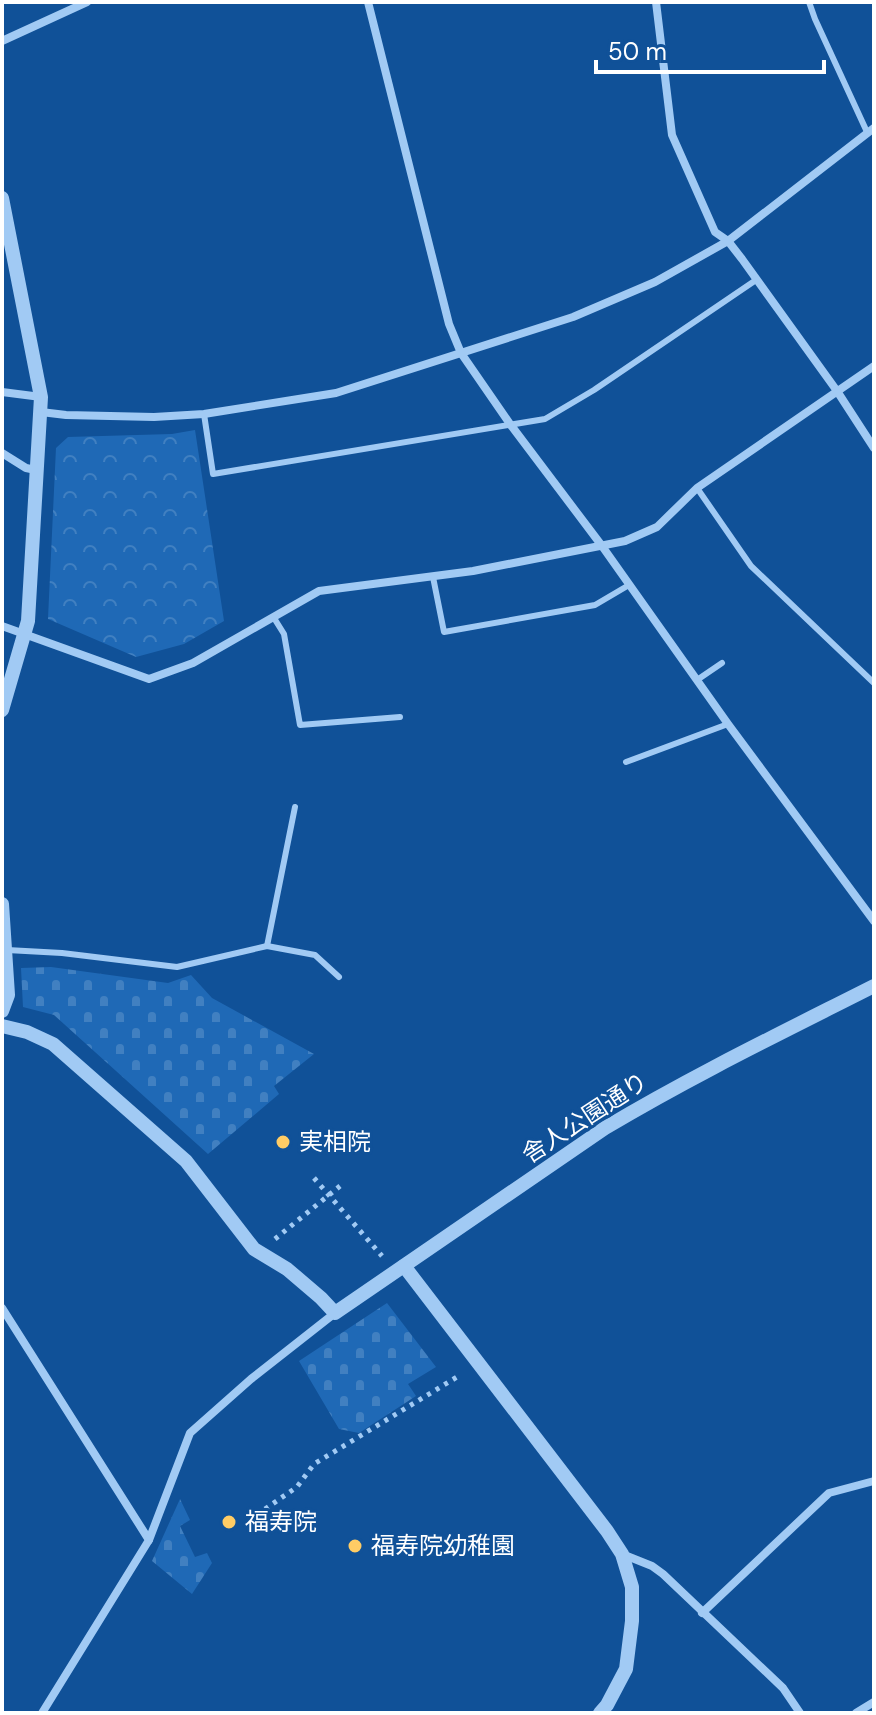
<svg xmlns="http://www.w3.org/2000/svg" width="876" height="1715" font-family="'DM Sans','Noto Sans JP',sans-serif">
<defs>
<pattern id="cemetery-stones" width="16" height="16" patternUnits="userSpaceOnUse" patternTransform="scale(2)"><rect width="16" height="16" fill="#1f69b6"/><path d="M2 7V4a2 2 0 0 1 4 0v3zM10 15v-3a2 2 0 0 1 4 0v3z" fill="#4180c1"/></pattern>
<pattern id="park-crowns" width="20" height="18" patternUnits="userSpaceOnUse" patternTransform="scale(2)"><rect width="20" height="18" fill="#1f69b6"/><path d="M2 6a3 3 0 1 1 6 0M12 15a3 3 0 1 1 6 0" fill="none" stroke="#4180c1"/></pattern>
</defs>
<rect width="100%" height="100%" fill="#105198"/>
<!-- cemetery -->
<g fill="url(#cemetery-stones)">
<polygon points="51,967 168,983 191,975 212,998 314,1054 274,1086 279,1094 208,1154 54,1015 23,1007 21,968"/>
<polygon points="387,1303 436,1367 408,1384 416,1396 359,1433 339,1429 299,1361"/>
<polygon points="180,1499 190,1520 180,1526 195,1557 207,1553 212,1563 192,1594 152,1561"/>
</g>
<!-- park -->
<polygon fill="url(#park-crowns)" points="195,430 224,621 184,644 136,657 48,619 56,448 68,437 172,434"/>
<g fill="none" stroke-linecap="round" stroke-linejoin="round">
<!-- path -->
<g stroke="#a1caf4" stroke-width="5" stroke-dasharray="4 6" stroke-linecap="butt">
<polyline points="314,1178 382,1256"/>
<polyline points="275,1239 340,1186"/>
<polyline points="265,1509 297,1487 314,1464 457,1377"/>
</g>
<!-- service -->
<g stroke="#a1caf4" stroke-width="6">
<polyline points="809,2 815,19 867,132"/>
<polyline points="204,414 213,474 545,419 594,390 756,280"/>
<polyline points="697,488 751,566 874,683"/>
<polyline points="433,577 444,632 595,605 629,585"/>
<polyline points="274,618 284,634 300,725 400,717"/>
<polyline points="697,680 722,663"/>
<polyline points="626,762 728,724"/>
<polyline points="267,946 295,807"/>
<polyline points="7,950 62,953 177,967 267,946 315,955 339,977"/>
</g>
<!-- minor -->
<g stroke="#a1caf4" stroke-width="8">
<polyline points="368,2 449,324 461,353 510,424 602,546 728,724 874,921"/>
<polyline points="656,2 672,135 715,232 728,241 742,259 837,391 874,448"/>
<polyline points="2,41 87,2"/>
<polyline points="2,392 41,397"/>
<polyline points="41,412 66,415 154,417 204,414 336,393 573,317 655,282 728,241 874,128"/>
<polyline points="2,453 26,468 36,470"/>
<polyline points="2,626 149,679 193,663 319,591 473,571 625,541 657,527 697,488 874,366"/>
<polyline points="2,1308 149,1540 42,1713"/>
<polyline points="149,1540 190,1433 251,1379 335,1313"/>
<polyline points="622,1554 652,1566 663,1574 783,1688 800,1713"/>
<polyline points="702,1613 829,1493 874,1481"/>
<polyline points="856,1713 874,1702"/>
</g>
<!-- tertiary -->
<g stroke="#a1caf4" stroke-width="14">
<polyline points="2,198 41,397 28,621 2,710"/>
<polyline points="2,904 8,995 2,1011"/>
<path d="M2,1026L27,1032L53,1044L186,1161L254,1249L287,1269L321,1298L335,1313L605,1128C692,1076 783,1032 874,986"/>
<polyline points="404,1266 607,1531 622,1554 632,1587 632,1621 626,1669 607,1705 600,1713"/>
</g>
</g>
<!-- markers -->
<g fill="#ffcc65" stroke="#105198" stroke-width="3">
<circle cx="283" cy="1142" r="8"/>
<circle cx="229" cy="1522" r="8"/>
<circle cx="355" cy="1546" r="8"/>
</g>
<g text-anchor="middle" stroke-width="6" stroke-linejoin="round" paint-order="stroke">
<!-- street labels -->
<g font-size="24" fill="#fff" stroke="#105198">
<text transform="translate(585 1118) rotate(-33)" y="8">舎人公園通り</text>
</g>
<!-- poi labels -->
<g font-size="24" fill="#fff" stroke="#105198" text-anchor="start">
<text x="299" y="1150">実相院</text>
<text x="245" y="1530">福寿院</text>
<text x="371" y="1554">福寿院幼稚園</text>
</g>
</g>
<!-- border -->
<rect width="876" height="1715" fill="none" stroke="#ffffff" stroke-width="8"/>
<!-- scale -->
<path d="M596 60v12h228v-12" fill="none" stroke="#ffffff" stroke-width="4"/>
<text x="608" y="60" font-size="24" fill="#ffffff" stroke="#105198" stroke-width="6" paint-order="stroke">50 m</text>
</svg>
